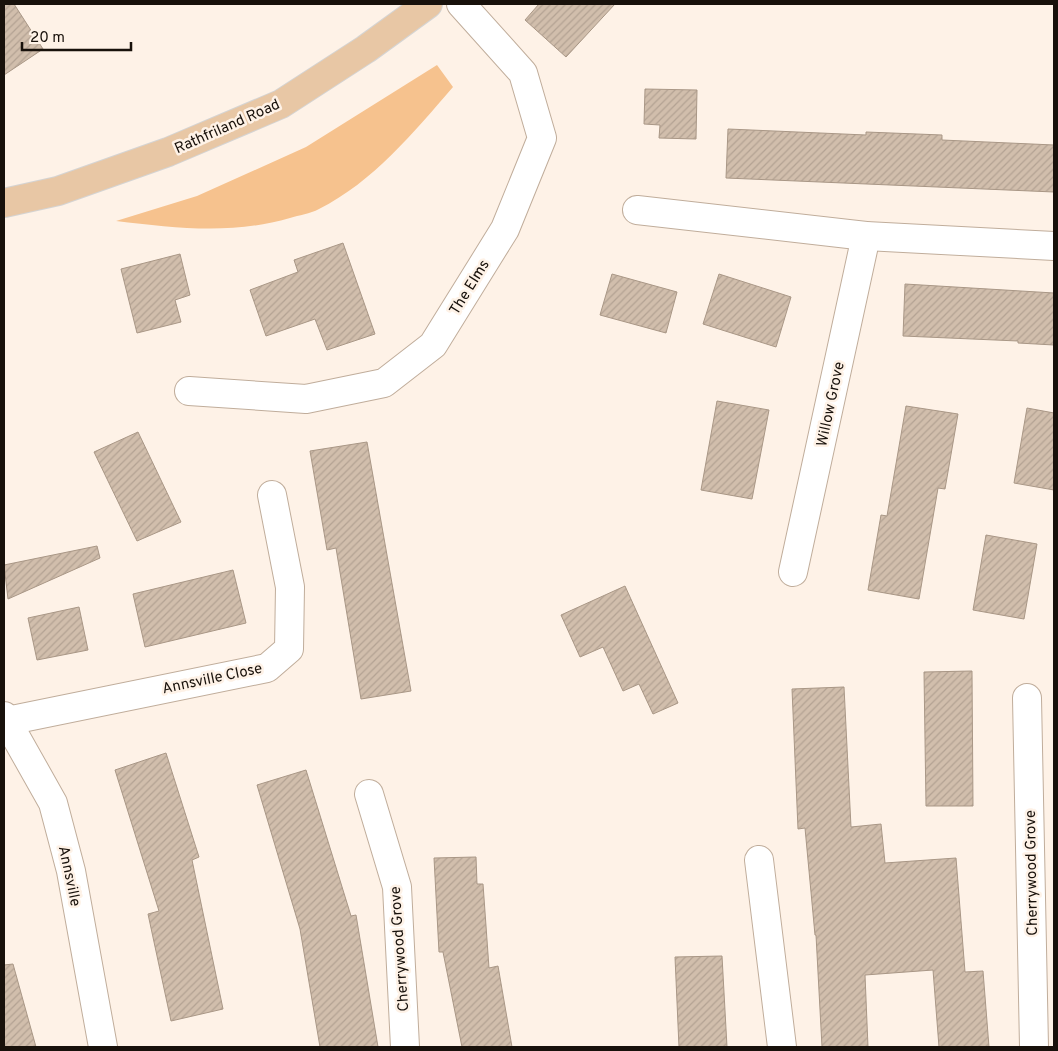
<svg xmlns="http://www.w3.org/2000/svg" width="1058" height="1051" font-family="Overpass,sans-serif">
<defs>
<pattern id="building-hatch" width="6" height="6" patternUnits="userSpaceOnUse" patternTransform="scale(1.25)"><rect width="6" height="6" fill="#d1beac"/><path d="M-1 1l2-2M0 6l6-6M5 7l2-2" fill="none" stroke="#b3a293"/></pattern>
</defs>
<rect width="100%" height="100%" fill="#fef2e7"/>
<!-- grass -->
<path fill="#f6c28e" d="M437,65L453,87C414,132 373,182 319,209C310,214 299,215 290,218C231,235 176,228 116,221L197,196L306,147Z"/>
<!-- building -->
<g fill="url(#building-hatch)" stroke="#a99786">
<polygon points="4,4 14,4 43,49 4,75"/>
<polygon points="539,4 615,4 566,57 525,20"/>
<polygon points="645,89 697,90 696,139 659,138 660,125 644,124"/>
<polygon points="728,129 866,135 866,132 942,135 942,140 1054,145 1054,192 726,178"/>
<polygon points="343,243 375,334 327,350 315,319 266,336 250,290 298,272 294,260"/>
<polygon points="180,254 190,295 175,300 181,322 137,333 121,269"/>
<polygon points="612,274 677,292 666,333 600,315"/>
<polygon points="719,274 791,297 776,347 703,324"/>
<polygon points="905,284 1054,293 1054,345 1018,343 1018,341 903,336"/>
<polygon points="717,401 769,410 752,499 701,490"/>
<polygon points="906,406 958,414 945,489 938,488 919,599 868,590 881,515 887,516"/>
<polygon points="1027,408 1054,413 1054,490 1014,483"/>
<polygon points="138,432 181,522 137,541 94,452"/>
<polygon points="367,442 411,691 361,699 336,548 327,550 310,451"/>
<polygon points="986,535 1037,544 1024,619 973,610"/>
<polygon points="97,546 100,558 8,599 4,565"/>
<polygon points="233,570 246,623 145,647 133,594"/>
<polygon points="625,586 678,703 653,714 639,684 623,691 603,647 580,657 561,615"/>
<polygon points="79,607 88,650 37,660 28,618"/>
<polygon points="972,671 973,806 926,806 924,672"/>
<polygon points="844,687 851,827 881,824 885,863 956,858 965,972 983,971 989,1047 939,1047 933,970 865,975 868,1047 822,1047 816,935 815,935 805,828 798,829 792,689"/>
<polygon points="166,753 199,857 192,860 223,1009 171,1021 148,914 159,911 115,770"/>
<polygon points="306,770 351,916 356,915 378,1047 320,1047 300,929 257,785"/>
<polygon points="476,857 477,884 483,884 489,968 498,966 512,1047 462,1047 443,952 439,952 434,858"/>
<polygon points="722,956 727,1047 679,1047 675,957"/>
<polygon points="13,964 36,1047 4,1047 4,965"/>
</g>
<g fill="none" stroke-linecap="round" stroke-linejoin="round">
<!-- street casing -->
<g stroke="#c0ad9b" stroke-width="30">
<g id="street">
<polyline points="637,210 866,236 1054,246"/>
<polyline points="189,391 306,399 384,383 433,345 505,229 542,138 523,73 461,4"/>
<polyline points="793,572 866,236"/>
<polyline points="1027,698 1034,1047"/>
<polyline points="4,716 53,803 71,871 103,1047"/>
<polyline points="7,721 267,668 289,649 290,587 272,495"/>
<polyline points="369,794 397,887 405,1047"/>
<polyline points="759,860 782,1047"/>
</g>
</g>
<!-- primary casing -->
<g stroke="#d5d4d3" stroke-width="30">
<polyline id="primary" points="4,203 58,191 168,152 281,104 366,49 428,4"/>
</g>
<!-- street -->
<use href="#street" stroke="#fff" stroke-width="28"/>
<!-- primary -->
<use href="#primary" stroke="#e8c7a5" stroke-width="28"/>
</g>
<g text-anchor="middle" stroke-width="5" stroke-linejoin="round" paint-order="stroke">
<!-- street labels -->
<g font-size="15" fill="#18110b" stroke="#fef2e7">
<text transform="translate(227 126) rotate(-24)" y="5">Rathfriland Road</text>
<text transform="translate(469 287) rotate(-58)" y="5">The Elms</text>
<text transform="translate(830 404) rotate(-78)" y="5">Willow Grove</text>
<text transform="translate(212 678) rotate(-12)" y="5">Annsville Close</text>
<text transform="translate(1031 873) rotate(-91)" y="5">Cherrywood Grove</text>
<text transform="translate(70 876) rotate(78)" y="5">Annsville</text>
<text transform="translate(399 949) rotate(-94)" y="5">Cherrywood Grove</text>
</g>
</g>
<!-- border -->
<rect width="1058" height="1051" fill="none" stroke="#18110b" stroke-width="10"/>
<!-- scale -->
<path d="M22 42v8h109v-8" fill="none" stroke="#18110b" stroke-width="2.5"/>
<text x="30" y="42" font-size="15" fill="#18110b" stroke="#fef2e7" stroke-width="4" paint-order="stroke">20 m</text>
</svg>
